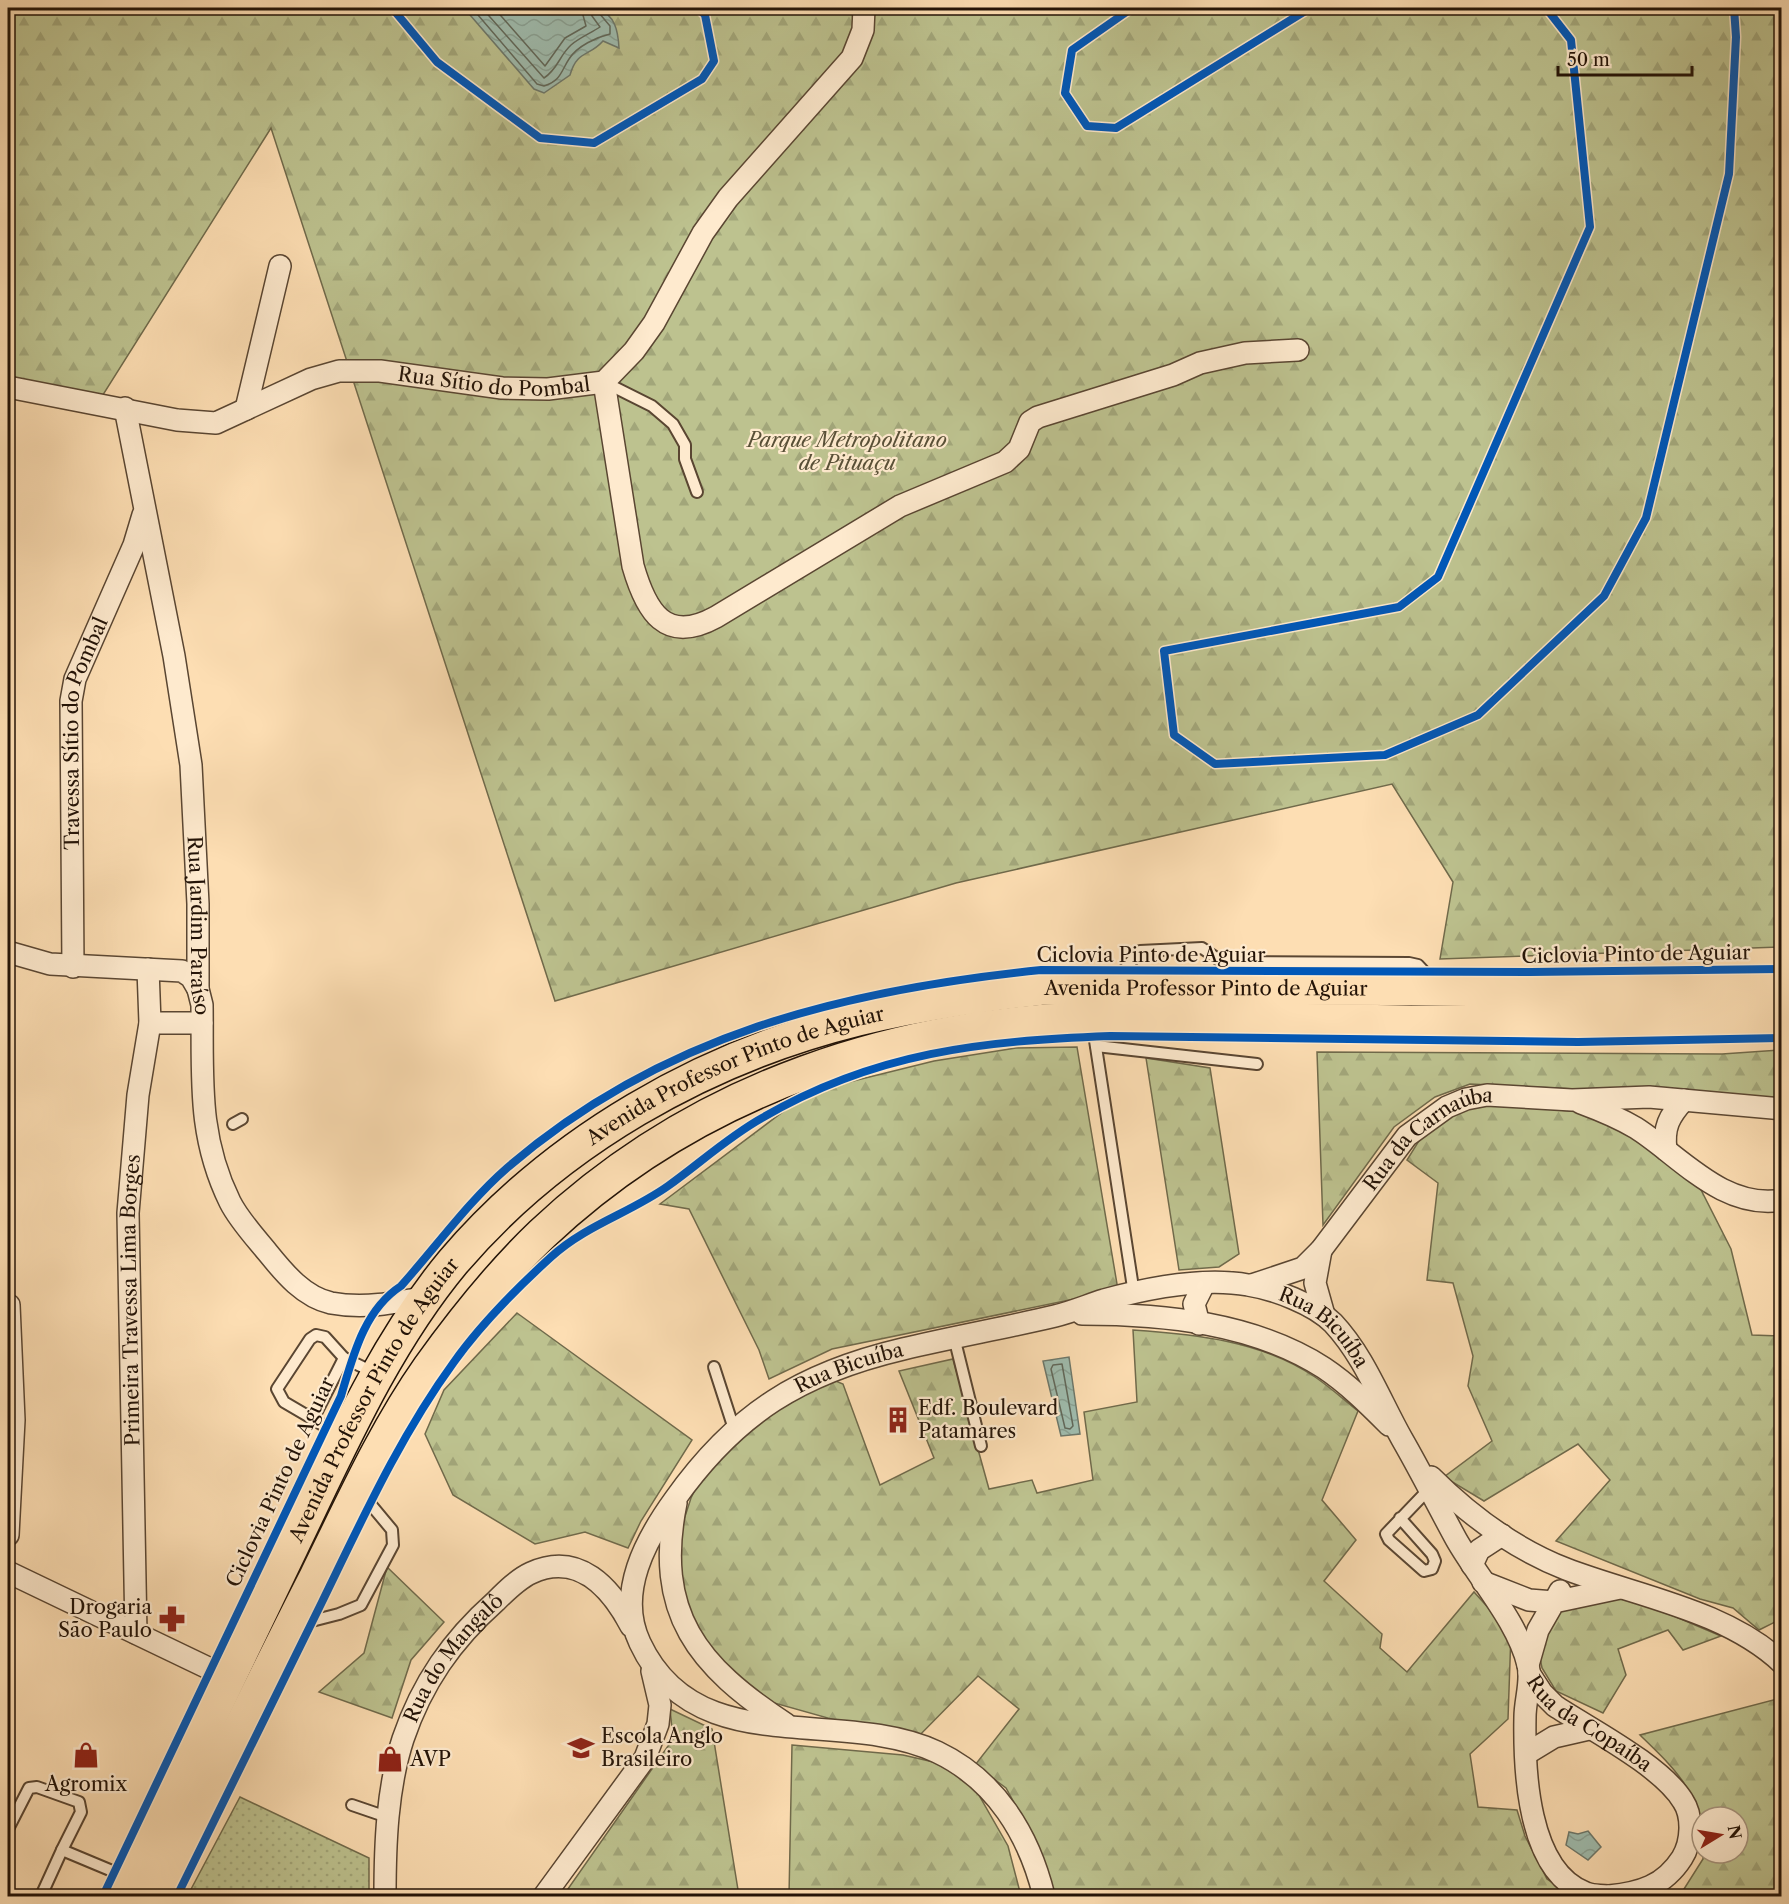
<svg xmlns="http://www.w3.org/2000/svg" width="1789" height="1904" font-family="'Libre Caslon Text',serif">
<defs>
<pattern id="green-dots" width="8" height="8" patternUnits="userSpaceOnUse" patternTransform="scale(1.5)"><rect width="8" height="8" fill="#bdc28f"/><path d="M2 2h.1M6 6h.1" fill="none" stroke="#a2a67a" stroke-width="1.8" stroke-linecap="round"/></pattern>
<pattern id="forest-firs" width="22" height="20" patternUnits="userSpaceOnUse" patternTransform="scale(1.5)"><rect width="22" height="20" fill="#bdc28f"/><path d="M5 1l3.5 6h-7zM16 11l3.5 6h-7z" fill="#a2a67a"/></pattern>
<pattern id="water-waves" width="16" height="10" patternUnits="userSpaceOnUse" patternTransform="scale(1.5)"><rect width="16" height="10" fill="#9fbcae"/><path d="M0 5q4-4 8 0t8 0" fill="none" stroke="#89a194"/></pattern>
</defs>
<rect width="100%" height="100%" fill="#fddeb3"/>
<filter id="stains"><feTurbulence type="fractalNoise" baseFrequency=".00333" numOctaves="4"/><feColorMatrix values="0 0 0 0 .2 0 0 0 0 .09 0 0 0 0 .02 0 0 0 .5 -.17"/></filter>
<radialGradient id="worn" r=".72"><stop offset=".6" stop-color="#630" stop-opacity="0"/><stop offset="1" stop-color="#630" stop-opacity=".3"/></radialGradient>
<!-- green -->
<polygon fill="url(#green-dots)" stroke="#706a4b" stroke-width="1.5" points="240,1797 369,1858 369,1896 198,1896 189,1893"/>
<!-- forest -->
<g fill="url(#forest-firs)" stroke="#706a4b" stroke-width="1.5">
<polygon points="8,8 1781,8 1781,947 1440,959 1453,882 1392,784 956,883 555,1001 271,128 101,398 8,383"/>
<polygon points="1077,1047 1118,1290 832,1349 769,1379 759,1350 689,1209 660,1204 792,1105 837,1085 934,1061 1016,1048"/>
<polygon points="1781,1050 1781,1099 1470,1084 1435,1097 1394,1127 1323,1225 1317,1052 1722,1054"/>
<polygon points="1146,1058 1210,1068 1239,1254 1219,1267 1179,1270"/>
<polygon points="1474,1101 1635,1118 1698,1184 1731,1249 1752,1335 1781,1336 1781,1619 1759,1630 1733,1608 1700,1599 1556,1541 1610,1480 1578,1444 1484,1501 1444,1477 1492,1441 1468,1386 1473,1356 1453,1283 1427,1280 1438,1183 1407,1160 1425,1131"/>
<polygon points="517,1313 692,1440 641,1521 628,1548 585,1532 535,1544 453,1495 425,1434 444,1390"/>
<path d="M1133,1330C1195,1334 1262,1341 1315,1377C1330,1387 1344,1400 1358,1411L1322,1500L1356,1540L1324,1581L1382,1634L1380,1648L1407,1672L1474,1592L1511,1633L1508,1719L1470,1754L1478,1807L1517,1810L1525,1836L1547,1879L1572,1896H1048L1029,1830L1006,1788L975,1765L1019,1709L978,1676L913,1742L757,1698L718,1666L677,1586L678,1538L691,1498L723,1432L819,1374L843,1384L880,1485L934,1458L899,1371L953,1359L989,1489L1032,1480L1037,1493L1093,1480L1084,1412L1137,1402Z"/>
<polygon points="387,1567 444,1622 411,1660 392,1718 319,1692 364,1653"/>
<polygon points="1615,1591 1721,1636 1683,1650 1668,1630 1618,1649 1626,1675 1603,1713 1556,1691 1542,1668 1538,1648 1550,1619 1575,1599"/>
<path d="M1781,1698V1896H1689L1684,1889L1703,1859V1853H1738V1817H1702V1839C1700,1791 1672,1766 1640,1735Z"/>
<polygon points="670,1709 712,1729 739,1896 563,1896 673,1739"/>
<polygon points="792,1745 903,1755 964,1769 1008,1846 1021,1896 789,1896"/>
</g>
<!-- water -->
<g fill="url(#water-waves)" stroke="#6d786b" stroke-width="1.5">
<path d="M464,8H598C615,16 618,30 619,48L603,41C589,57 577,50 570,75L544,93L534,89Z"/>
<polygon points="1069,1357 1080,1434 1061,1436 1043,1361"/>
<polygon points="1588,1831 1601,1847 1588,1860 1566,1845 1569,1832 1578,1834"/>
</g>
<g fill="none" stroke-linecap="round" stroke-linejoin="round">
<!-- shore -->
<g stroke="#61685a" stroke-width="1.5">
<path d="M472,8L537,84L544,86C561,81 561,71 569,59C577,46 597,37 610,34V26L599,13L598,8"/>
<path d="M482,8L544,78C558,69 559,56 571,45C579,38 591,33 600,27L592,16L590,8"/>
<polyline points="494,8 545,66 565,38 586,26 581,8"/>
<polygon points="1062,1364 1073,1426 1070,1429 1065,1428 1051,1369 1053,1365"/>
</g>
<!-- lane casing -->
<g stroke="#5a4632" stroke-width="14">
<g id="lane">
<polyline points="604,382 652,406 673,424 685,445 685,459 697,492"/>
<polyline points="1115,981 1140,951 1202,948 1222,962 1409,963 1418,965 1433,981"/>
<polyline points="1092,1021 1134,1294"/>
<polyline points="1096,1046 1257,1064"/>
<polyline points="233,1124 242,1119"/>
<polyline points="954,1337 981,1446"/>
<polyline points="714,1367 734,1429"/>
<polyline points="313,1419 284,1402 277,1389 310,1339 316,1335 325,1337 344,1358"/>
<polyline points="342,1437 313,1419 344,1358 375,1373"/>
<polyline points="1400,1518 1432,1554 1435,1561 1432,1569 1424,1571 1389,1540 1386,1534 1430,1488"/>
<polyline points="300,1624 339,1614 361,1605 393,1545 392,1530 362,1494"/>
<polyline points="352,1805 390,1818"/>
<polyline points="8,1829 29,1788 37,1787 79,1802 81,1812 62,1850 129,1878"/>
<polyline points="41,1896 62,1850"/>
</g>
</g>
<!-- street casing -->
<g stroke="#5a4632" stroke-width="24">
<g id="street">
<path d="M604,382L633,566C646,611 665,645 716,617L900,506L1005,462L1019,449L1030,422L1038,417L1173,375L1200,363L1245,353L1298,350"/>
<path id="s1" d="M8,387L177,420L216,423L311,379L339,371H380L502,388L548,389L604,382L634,351L654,323L703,233L728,198L852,58L863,30L864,8"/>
<path id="s2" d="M125,408L174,656L191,765L198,904V989L202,1005C203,1077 197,1135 230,1202C239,1220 255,1237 268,1253C285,1274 304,1297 331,1303C363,1309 395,1303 426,1297"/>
<polyline points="246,409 280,266"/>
<polyline points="8,952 50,964 182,971 191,977 198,989"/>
<path id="s3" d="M73,967L71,701L75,679L134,545L143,515"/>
<polyline points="150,1023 202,1023"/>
<path d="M1581,1103C1600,1110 1619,1118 1636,1128C1680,1156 1723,1210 1782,1200"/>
<path d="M1666,1150C1663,1128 1669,1116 1684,1100"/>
<polyline points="1321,1250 1315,1283 1324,1315"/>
<path id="s4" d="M1252,1285L1303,1268L1321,1250L1407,1136L1447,1107L1466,1099L1487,1095L1572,1100L1649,1097L1782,1109"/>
<path d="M1082,1314C1164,1314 1254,1323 1324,1368C1348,1384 1369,1405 1389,1425"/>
<polyline points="1199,1324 1194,1304 1204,1284"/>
<path d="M1431,1477C1469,1515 1515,1549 1566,1569C1636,1596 1726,1610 1782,1663"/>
<path d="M676,1503C654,1613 697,1666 786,1724"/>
<polyline points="8,1535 14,1420 9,1305"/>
<polyline points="1472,1565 1479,1550 1502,1535"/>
<polyline points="8,1572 229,1678"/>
<polyline points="1483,1582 1529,1600 1554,1602 1560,1591"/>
<path id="s5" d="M136,1633L128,1213L138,1095L150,1023L148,969"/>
<polyline points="1528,1665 1538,1630 1554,1602 1620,1588"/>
<path id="s6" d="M1529,1673L1542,1693L1555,1706C1590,1729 1662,1766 1683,1801C1693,1816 1692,1842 1682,1858C1664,1886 1640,1893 1609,1896"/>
<polyline points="1526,1754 1554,1737 1589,1729"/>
<path id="s7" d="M385,1896C385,1845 387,1788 403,1739C422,1683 452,1640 496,1601C506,1591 518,1579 531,1573C579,1551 611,1588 631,1626"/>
<polyline points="544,1896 645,1758 658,1724 660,1705 652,1671"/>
<path id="s8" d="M1044,1896C1029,1835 996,1780 937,1752C839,1706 696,1763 640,1643C616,1593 646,1539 675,1499C736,1413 801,1373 903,1349C953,1337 1004,1328 1055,1316C1072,1312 1088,1305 1104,1300C1148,1288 1203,1277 1248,1285C1274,1289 1314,1304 1333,1323C1364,1356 1380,1400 1402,1439C1421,1472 1438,1506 1456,1539C1478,1578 1518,1622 1528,1665C1532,1681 1525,1700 1525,1717C1524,1769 1527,1871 1586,1893C1593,1896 1600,1895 1607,1896"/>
</g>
</g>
<!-- primary casing -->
<g stroke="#231307" stroke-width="36">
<g id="primary">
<path id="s9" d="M124,1896C180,1780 236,1663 292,1546C339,1449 384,1345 453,1262C556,1141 704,1057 858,1019C919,1004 981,995 1043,988L1782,989"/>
<path d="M157,1896C210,1790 262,1683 316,1577C351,1506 384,1432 429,1368C462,1322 500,1274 542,1234C698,1087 899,1022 1110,1018L1411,1022L1782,1019"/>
</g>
</g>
<!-- lane -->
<use href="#lane" stroke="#feeace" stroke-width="10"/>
<!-- street -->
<use href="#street" stroke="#feeace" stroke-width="21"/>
<!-- primary -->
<use href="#primary" stroke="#fddeb3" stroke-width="33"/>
<!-- cycleway casing -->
<g stroke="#feeace" stroke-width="11">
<g id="cycleway">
<polyline points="392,8 437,62 540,138 594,143 702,79 714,61 705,15 698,8"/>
<polyline points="1132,8 1072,50 1065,93 1087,126 1116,128 1310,8"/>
<polyline points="1546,8 1571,40 1590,227 1438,577 1399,607 1164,651 1174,735 1215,764 1385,755 1478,715 1604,596 1646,518 1729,174 1736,37 1734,8"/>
<path d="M103,1896L341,1396C353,1356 364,1310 401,1286C436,1247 468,1202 507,1168C661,1035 843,990 1041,970L1530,972L1782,969"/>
<path d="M177,1896C226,1798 273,1700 322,1602C362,1520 400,1436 454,1362C481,1324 516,1289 551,1257C586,1225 630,1213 668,1186C699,1164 728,1137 762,1118C875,1052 982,1041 1110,1036L1578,1042L1782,1038"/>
</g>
</g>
<!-- cycleway -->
<use href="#cycleway" stroke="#0057b8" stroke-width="8"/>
</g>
<!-- icons -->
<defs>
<g id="building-bare" transform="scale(2.07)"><path d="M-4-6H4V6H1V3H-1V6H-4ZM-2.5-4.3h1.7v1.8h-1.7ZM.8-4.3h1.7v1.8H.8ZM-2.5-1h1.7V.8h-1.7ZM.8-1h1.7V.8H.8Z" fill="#8f2418" stroke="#feeace" stroke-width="2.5" paint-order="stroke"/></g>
<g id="pharmacy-bare" transform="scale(2.07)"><path d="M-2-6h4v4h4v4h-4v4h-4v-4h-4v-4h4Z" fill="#8f2418" stroke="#feeace" stroke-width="2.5" paint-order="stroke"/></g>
<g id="school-bare" transform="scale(2.07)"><path d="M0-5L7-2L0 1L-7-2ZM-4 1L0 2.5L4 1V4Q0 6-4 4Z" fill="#8f2418" stroke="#feeace" stroke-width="2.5" paint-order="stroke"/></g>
<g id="shop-bare" transform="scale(2.07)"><path d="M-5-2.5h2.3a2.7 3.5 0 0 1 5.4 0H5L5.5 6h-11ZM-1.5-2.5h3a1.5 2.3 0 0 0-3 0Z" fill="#8f2418" stroke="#feeace" stroke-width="2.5" paint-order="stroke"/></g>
</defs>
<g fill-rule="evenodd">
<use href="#building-bare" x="898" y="1420"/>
<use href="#pharmacy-bare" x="172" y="1619"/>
<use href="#school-bare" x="581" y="1748"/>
<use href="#shop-bare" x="86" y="1755"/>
<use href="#shop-bare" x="390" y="1759"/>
</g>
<g text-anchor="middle" stroke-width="4.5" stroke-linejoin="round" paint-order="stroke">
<!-- street labels -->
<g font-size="20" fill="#231307" stroke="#feeace">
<text dy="7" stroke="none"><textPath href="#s1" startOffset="501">Rua Sítio do Pombal</textPath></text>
<text dy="7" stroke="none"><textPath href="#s3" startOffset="236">Travessa Sítio do Pombal</textPath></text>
<text dy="7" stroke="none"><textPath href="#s2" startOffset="524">Rua Jardim Paraíso</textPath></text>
<text transform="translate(1636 954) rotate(-1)" y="7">Ciclovia Pinto de Aguiar</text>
<text x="1151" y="962">Ciclovia Pinto de Aguiar</text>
<text dy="7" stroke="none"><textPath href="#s9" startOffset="1546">Avenida Professor Pinto de Aguiar</textPath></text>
<text dy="7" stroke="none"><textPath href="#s9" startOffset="1060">Avenida Professor Pinto de Aguiar</textPath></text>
<text dy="7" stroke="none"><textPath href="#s4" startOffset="238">Rua da Carnaúba</textPath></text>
<text dy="7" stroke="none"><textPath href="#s5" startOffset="333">Primeira Travessa Lima Borges</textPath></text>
<text dy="7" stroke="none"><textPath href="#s8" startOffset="1396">Rua Bicuíba</textPath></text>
<text dy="7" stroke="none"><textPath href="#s8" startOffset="896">Rua Bicuíba</textPath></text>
<text dy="7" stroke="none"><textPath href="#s9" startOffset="556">Avenida Professor Pinto de Aguiar</textPath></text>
<text transform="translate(280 1482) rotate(-65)" y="7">Ciclovia Pinto de Aguiar</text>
<text dy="7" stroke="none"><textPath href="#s7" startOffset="255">Rua do Mangalô</textPath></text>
<text dy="7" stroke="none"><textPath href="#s6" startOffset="80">Rua da Copaíba</textPath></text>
</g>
<!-- park labels -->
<g font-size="20" font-style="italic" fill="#595037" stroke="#feeace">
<text x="847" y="447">Parque Metropolitano<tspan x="847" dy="23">de Pituaçu</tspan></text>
</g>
<!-- poi labels -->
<g font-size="20" fill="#231307" stroke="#feeace" text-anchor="start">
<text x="918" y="1415">Edf. Boulevard<tspan x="918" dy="23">Patamares</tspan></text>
<text x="152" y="1614" text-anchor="end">Drogaria<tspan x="152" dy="23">São Paulo</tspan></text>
<text x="601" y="1743">Escola Anglo<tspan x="601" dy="23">Brasileiro</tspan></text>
<text x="410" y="1766">AVP</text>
<text x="86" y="1791" text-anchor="middle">Agromix</text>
</g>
</g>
<!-- margin -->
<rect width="1789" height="1904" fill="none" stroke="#fddeb3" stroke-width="30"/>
<rect x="9" y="9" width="1771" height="1886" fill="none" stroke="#231307" stroke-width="3"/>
<rect x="15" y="15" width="1759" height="1874" fill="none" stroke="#231307" stroke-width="1.5"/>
<!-- north arrow -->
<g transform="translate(1720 1835) rotate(79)"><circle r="28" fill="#feeace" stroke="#a6947e" stroke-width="1.5"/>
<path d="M0-4.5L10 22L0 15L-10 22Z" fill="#8f2418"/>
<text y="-9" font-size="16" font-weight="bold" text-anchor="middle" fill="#231307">N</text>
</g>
<!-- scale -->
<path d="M1558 66v9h134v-9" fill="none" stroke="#231307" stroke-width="3"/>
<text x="1567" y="66" font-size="18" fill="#231307" stroke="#feeace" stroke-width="4.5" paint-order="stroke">50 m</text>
<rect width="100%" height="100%" filter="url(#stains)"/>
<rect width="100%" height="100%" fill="url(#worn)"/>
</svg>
